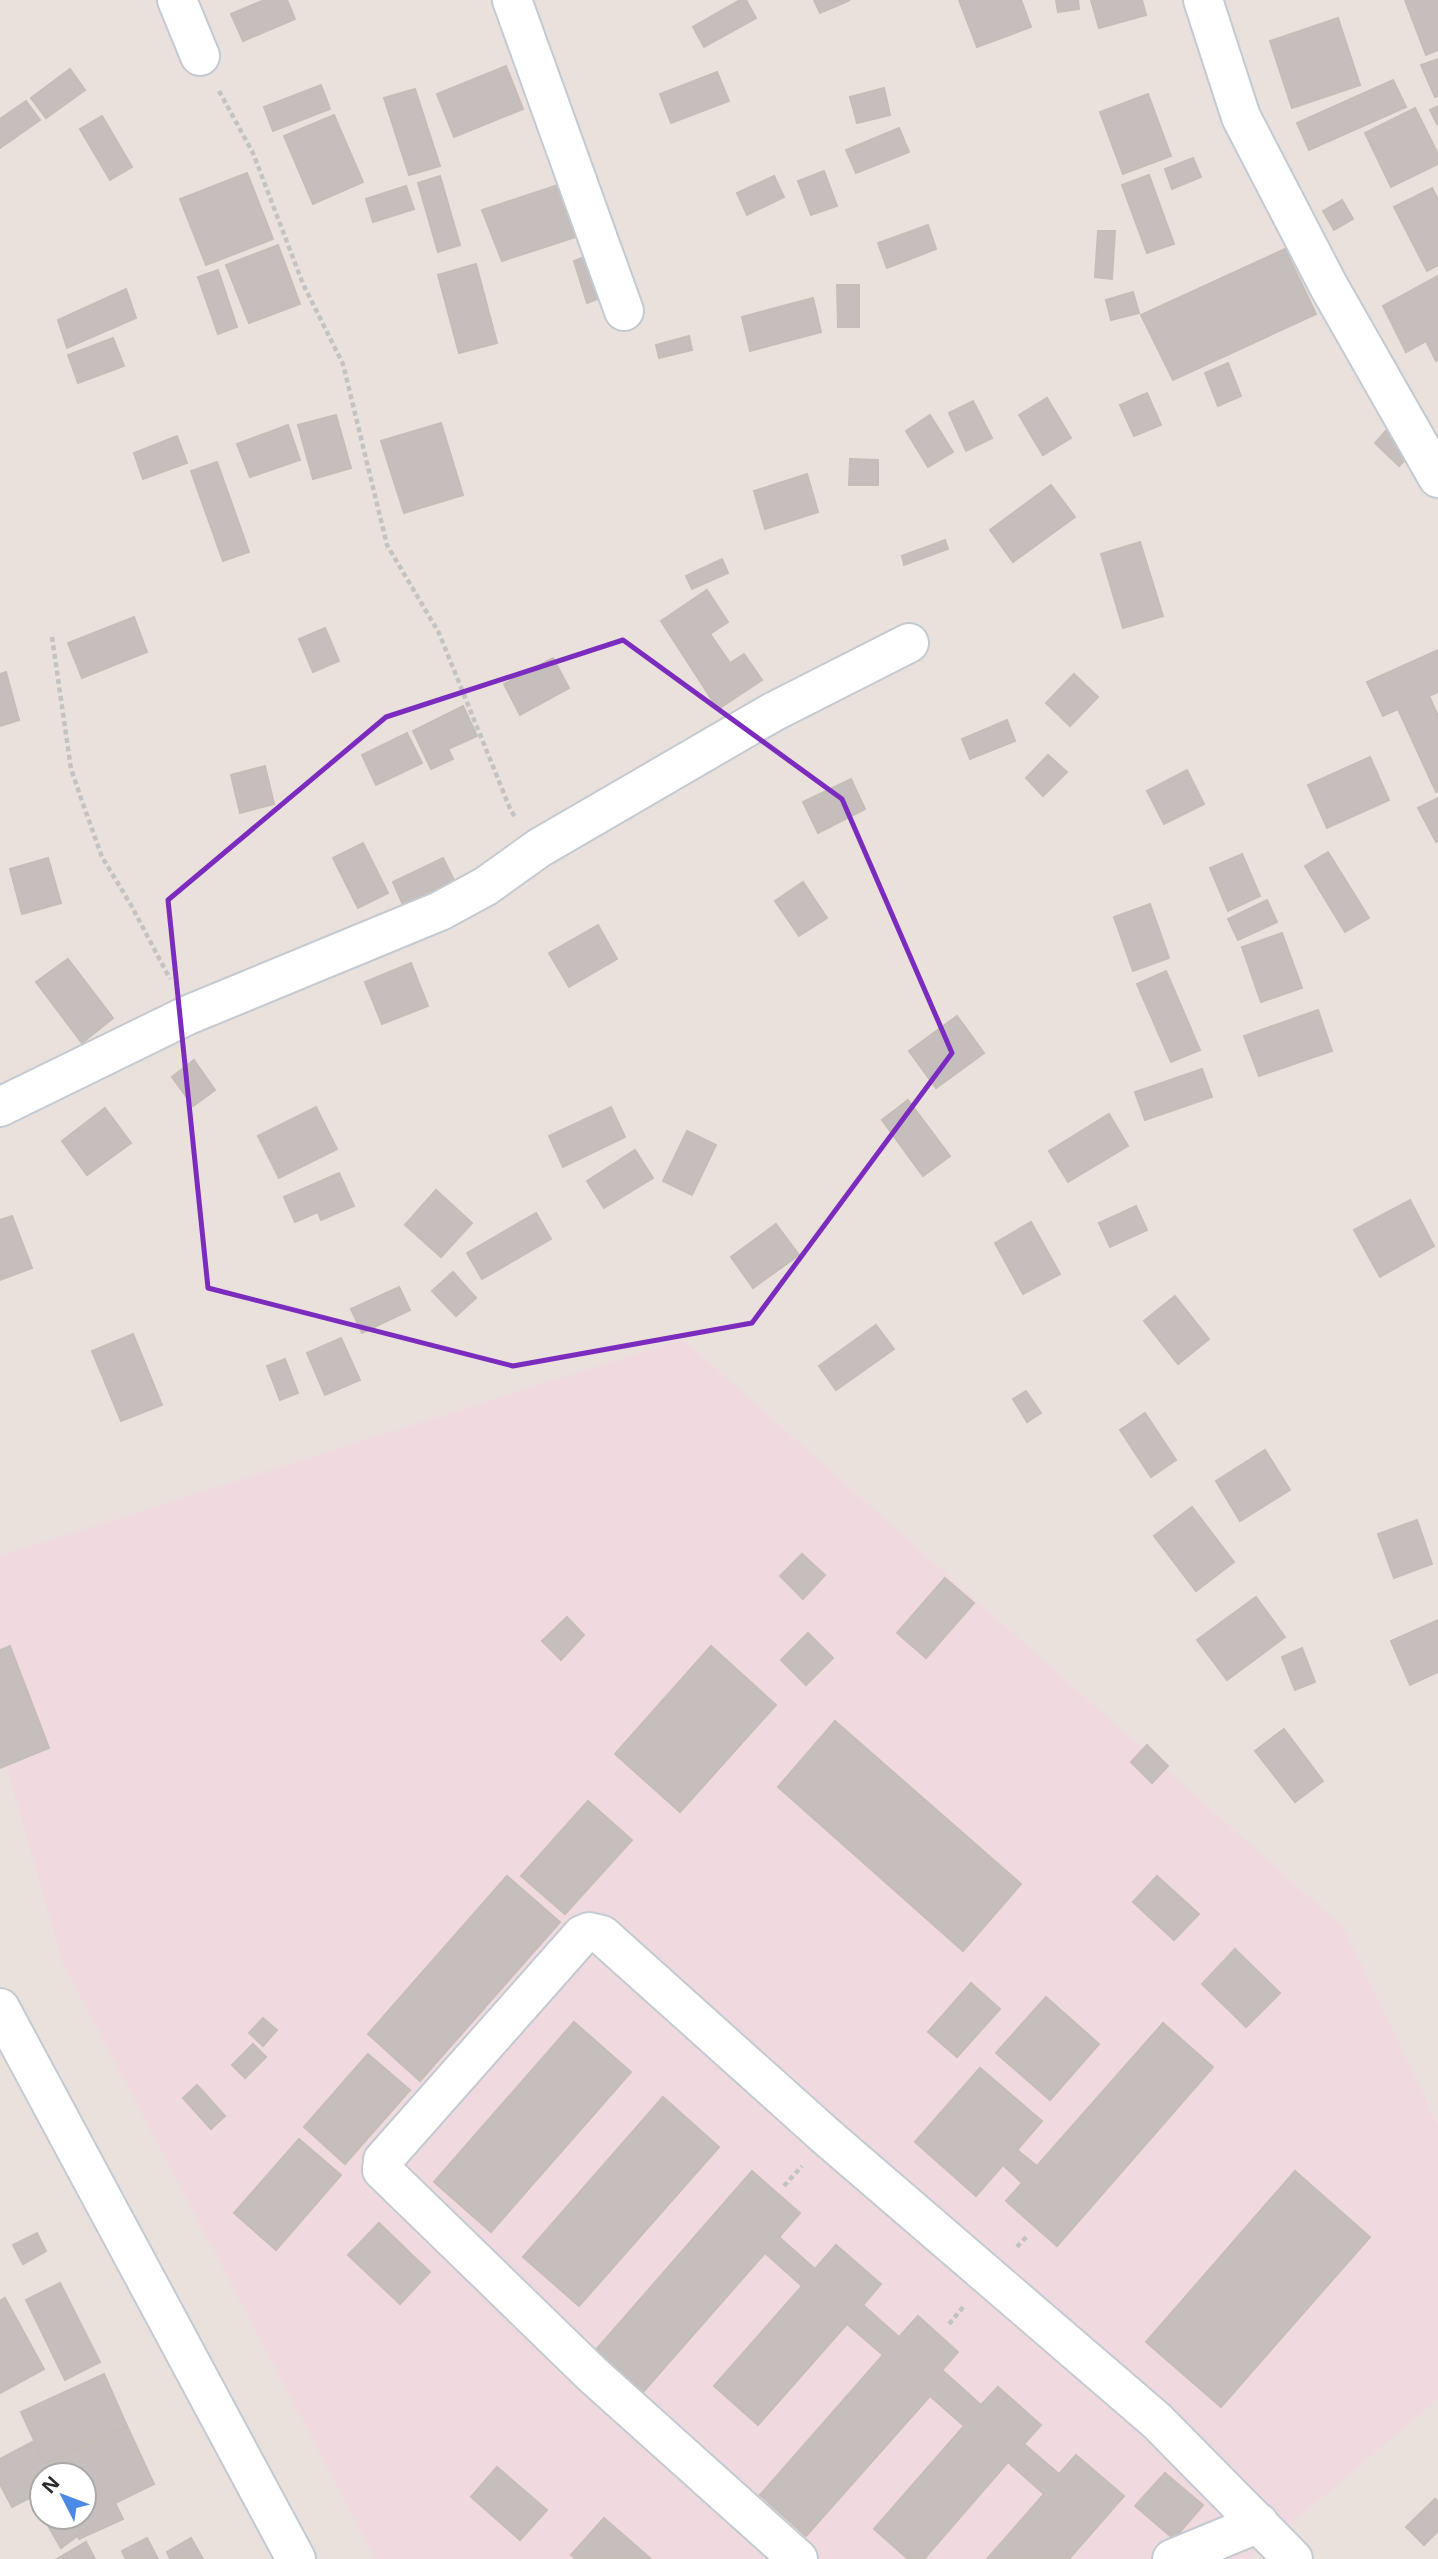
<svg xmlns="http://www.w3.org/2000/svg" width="1438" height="2559" font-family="'Noto Sans',sans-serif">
<rect width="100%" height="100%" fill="#eae1dc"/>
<!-- medical -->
<polygon fill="#f0dae0" points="683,1339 1344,1928 1438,2125 1438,2399 1250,2559 375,2559 62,1962 0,1745 0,1556"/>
<!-- building -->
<g fill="#c5bebc" stroke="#c5bdb6" stroke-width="2">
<polygon points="264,0 287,0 295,19 243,41 231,14"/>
<polygon points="740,0 746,0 756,18 704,47 693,27"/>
<polygon points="814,0 850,0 820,13"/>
<polygon points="959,0 1021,0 1031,27 977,47"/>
<polygon points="1056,0 1078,0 1079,9 1058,12"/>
<polygon points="1091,0 1142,0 1146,15 1099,28"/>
<polygon points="1405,0 1438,0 1438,50 1426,55"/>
<polygon points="1338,18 1360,85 1292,108 1270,41"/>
<polygon points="1438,59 1438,96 1435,97 1421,65"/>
<polygon points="506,66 523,109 454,137 437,94"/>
<polygon points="70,69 85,90 46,118 31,98"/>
<polygon points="717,72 729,101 671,123 660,94"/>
<polygon points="1393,80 1406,107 1309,150 1297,123"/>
<polygon points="321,85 330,109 273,131 264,107"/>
<polygon points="884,88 890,115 857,123 850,97"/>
<polygon points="415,89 440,166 409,175 384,98"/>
<polygon points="1148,94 1171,156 1123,174 1100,112"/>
<polygon points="26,101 40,120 0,148 0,119"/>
<polygon points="1438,106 1438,123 1437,124 1430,110"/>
<polygon points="1415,108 1438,154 1438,164 1391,187 1365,133"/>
<polygon points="334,115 363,182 313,204 284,136"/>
<polygon points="102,116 132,167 110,180 80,129"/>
<polygon points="899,128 909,152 856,173 846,150"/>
<polygon points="1193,158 1201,177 1172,189 1165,169"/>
<polygon points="824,171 837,206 811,215 798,181"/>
<polygon points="247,173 273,239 206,265 180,199"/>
<polygon points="1149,175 1174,244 1147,253 1122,185"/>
<polygon points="440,176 460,245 438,252 418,183"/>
<polygon points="774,176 784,197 747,215 737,193"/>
<polygon points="558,185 579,236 502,261 482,210"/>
<polygon points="406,186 414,209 373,222 366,199"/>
<polygon points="1432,188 1438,199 1438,265 1427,271 1394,207"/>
<polygon points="1342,200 1353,219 1334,230 1323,211"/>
<polygon points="928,225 936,249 887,268 878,243"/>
<polygon points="1098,231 1115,231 1112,279 1095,277"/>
<polygon points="278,245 300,304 249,323 226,265"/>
<polygon points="1285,249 1316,314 1173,380 1141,315"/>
<polygon points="592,254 606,296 587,303 574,261"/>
<polygon points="476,264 497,343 459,353 438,275"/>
<polygon points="218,270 237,327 218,334 198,277"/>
<polygon points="1438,276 1438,360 1436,361 1426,341 1406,352 1383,306"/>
<polygon points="837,285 859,285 859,327 838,327"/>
<polygon points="126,289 136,318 67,348 58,320"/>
<polygon points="1133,292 1139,313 1111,320 1106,300"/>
<polygon points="813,298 821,332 750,351 742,317"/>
<polygon points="689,336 692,350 659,358 656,345"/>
<polygon points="113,338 124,366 78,383 68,355"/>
<polygon points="1228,363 1241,396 1218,406 1205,373"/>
<polygon points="1147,393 1161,425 1134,436 1120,405"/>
<polygon points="1047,398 1071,438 1043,455 1019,415"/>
<polygon points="973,401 992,438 966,451 949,413"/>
<polygon points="336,415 351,468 313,479 298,425"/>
<polygon points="930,415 953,452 928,467 906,431"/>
<polygon points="1394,422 1419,445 1399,466 1375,443"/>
<polygon points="441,423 463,495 404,513 381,441"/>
<polygon points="288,425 300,460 250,477 237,444"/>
<polygon points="177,436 187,463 143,479 134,453"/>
<polygon points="850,459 878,460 878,485 849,485"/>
<polygon points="217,462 249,552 223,561 191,471"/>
<polygon points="807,474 818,512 765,529 754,491"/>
<polygon points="1051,485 1075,517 1013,562 990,530"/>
<polygon points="945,540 948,549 904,565 902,556"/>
<polygon points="1140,542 1163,616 1123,628 1101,554"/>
<polygon points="722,559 728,573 692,589 686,576"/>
<polygon points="707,590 728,622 710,634 730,663 744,654 762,680 718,709 661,621"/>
<polygon points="134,617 147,652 82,678 68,643"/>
<polygon points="325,628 339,661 313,672 299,639"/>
<polygon points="1438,650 1438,692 1429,696 1438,716 1438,791 1436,792 1398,709 1383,716 1367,682"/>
<polygon points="553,658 569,688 520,715 504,684"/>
<polygon points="6,672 19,720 0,726 0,674"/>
<polygon points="1074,674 1098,697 1070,726 1046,703"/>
<polygon points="463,706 477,736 448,749 453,759 431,769 413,731"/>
<polygon points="1007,720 1015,741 970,759 962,739"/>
<polygon points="407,733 422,763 376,785 362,755"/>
<polygon points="1048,755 1067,772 1043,796 1026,778"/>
<polygon points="1370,757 1389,800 1327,828 1308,785"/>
<polygon points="265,766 274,804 240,813 231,775"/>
<polygon points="1187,770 1204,804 1164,824 1147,791"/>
<polygon points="851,779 865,809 818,833 803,802"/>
<polygon points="1438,798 1438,841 1436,842 1418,808"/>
<polygon points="363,843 388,893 358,908 333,858"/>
<polygon points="1328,852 1369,918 1345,932 1305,866"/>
<polygon points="1242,854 1260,896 1228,911 1210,868"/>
<polygon points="48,858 61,903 22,914 10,869"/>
<polygon points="443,858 454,880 403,905 393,882"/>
<polygon points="803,882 827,918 799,936 775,901"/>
<polygon points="1267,900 1277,922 1238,940 1228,919"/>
<polygon points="1150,904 1169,958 1133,971 1114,917"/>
<polygon points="598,925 617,959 569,987 549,953"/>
<polygon points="1282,933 1302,988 1261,1002 1242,947"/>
<polygon points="68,959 113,1018 82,1043 36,982"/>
<polygon points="411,963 428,1006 382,1024 365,982"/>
<polygon points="1166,971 1200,1050 1171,1062 1137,984"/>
<polygon points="1318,1010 1332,1051 1259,1076 1244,1036"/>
<polygon points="957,1016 984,1053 936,1088 909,1051"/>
<polygon points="194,1060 215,1090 193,1106 172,1077"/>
<polygon points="1202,1069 1212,1097 1145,1120 1135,1092"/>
<polygon points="908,1100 950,1156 923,1176 882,1120"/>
<polygon points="316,1107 337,1149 279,1178 258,1136"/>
<polygon points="611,1107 625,1137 563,1167 549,1136"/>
<polygon points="105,1108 131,1143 87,1175 62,1141"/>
<polygon points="1109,1114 1128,1146 1068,1182 1049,1151"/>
<polygon points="687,1131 716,1145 692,1195 663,1181"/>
<polygon points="635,1150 653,1178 604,1208 587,1181"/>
<polygon points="339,1173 354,1206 321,1220 318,1212 295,1222 284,1197"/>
<polygon points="436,1190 472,1223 441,1257 405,1225"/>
<polygon points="1410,1200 1434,1246 1380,1277 1354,1230"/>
<polygon points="1136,1206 1147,1230 1110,1247 1099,1223"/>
<polygon points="536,1213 551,1239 482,1279 467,1253"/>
<polygon points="12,1216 32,1268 0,1280 0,1220"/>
<polygon points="1031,1222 1060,1274 1023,1294 995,1243"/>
<polygon points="776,1224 799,1255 753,1288 731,1257"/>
<polygon points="453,1272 476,1298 456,1316 432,1291"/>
<polygon points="399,1287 410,1310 362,1333 351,1309"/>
<polygon points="1175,1296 1209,1339 1178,1364 1144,1321"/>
<polygon points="876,1325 894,1349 836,1390 819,1366"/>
<polygon points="133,1334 162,1405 121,1421 92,1351"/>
<polygon points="341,1338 360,1380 325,1395 307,1353"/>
<polygon points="285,1359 298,1393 280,1400 267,1366"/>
<polygon points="1026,1391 1041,1413 1027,1422 1013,1399"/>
<polygon points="1145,1413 1176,1460 1151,1477 1120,1430"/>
<polygon points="1265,1450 1290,1490 1240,1521 1216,1481"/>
<polygon points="1192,1507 1234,1562 1196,1591 1154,1536"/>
<polygon points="1417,1520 1432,1564 1394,1578 1378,1534"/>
<polygon points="802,1554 825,1575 803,1599 780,1576"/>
<polygon points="945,1578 974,1603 926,1658 897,1633"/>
<polygon points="1256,1597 1285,1637 1227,1680 1197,1640"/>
<polygon points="567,1617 584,1635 561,1660 542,1641"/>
<polygon points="1438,1620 1438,1672 1410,1685 1391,1641"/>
<polygon points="808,1633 833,1658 806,1685 781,1660"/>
<polygon points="10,1646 49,1748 0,1768 0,1650"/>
<polygon points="711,1646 776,1705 680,1812 615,1754"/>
<polygon points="1302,1648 1315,1682 1295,1690 1282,1657"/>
<polygon points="835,1721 1021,1884 963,1951 778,1787"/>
<polygon points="1284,1729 1323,1781 1295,1802 1255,1751"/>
<polygon points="1147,1745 1168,1766 1152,1783 1131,1762"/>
<polygon points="588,1801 632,1840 565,1914 521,1876"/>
<polygon points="507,1876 560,1922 420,2081 368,2034"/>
<polygon points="1157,1876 1199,1914 1174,1940 1133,1902"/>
<polygon points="1235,1949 1280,1993 1246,2027 1202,1984"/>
<polygon points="971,1983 1000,2009 957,2057 928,2032"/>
<polygon points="1046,1997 1099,2044 1050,2100 996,2053"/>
<polygon points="263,2018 277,2030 263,2046 249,2033"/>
<polygon points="574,2022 631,2072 491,2232 434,2182"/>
<polygon points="1163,2023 1213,2067 1057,2246 1006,2201 1022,2183 1003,2165 976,2196 915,2142 980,2068 1042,2121 1017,2150 1037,2166"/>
<polygon points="253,2044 266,2057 245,2078 232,2065"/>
<polygon points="368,2054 410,2090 345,2164 304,2127"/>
<polygon points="197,2085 225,2116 211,2129 183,2098"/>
<polygon points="663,2097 719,2147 579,2306 523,2257"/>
<polygon points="299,2139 341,2175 276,2250 234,2213"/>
<polygon points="752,2171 800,2213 779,2237 815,2269 836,2245 881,2284 863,2305 899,2337 918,2316 958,2352 942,2370 981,2405 998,2387 1041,2425 1024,2444 1059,2474 1076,2455 1124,2496 1069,2559 987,2559 1044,2494 1008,2462 924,2559 908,2559 874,2529 964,2426 930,2396 806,2536 760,2495 883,2355 847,2324 758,2425 714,2386 802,2286 765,2253 643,2392 595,2351"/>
<polygon points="1295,2171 1370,2237 1221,2407 1146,2342"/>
<polygon points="379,2223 430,2272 400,2304 348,2255"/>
<polygon points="37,2233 46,2251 23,2264 13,2245"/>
<polygon points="60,2283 100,2362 65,2380 26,2300"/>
<polygon points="5,2298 44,2369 0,2393 0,2301"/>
<polygon points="104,2374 127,2426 45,2464 21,2412"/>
<polygon points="127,2426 154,2484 115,2503 123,2519 79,2539 69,2517 84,2517 84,2475 50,2475 45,2464"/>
<polygon points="34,2441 50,2475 42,2475 42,2492 12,2507 0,2484 0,2459"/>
<polygon points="497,2467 547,2510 520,2540 471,2497"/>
<polygon points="1165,2473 1203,2505 1174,2539 1135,2506"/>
<polygon points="1435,2499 1438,2502 1438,2531 1424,2545 1406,2527"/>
<polygon points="60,2517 78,2517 88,2528 61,2548 47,2524"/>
<polygon points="604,2518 651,2559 576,2559 571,2555"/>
<polygon points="147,2538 158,2559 126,2559 122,2551"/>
<polygon points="191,2538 203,2559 170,2559 167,2552"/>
<polygon points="86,2542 95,2559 57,2559"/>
</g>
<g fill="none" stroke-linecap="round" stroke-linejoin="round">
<!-- street casing -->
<g stroke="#c4cad1" stroke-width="42">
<g id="street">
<polyline points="177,0 200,56"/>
<polyline points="512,0 624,311"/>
<polyline points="1203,0 1241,117 1328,285 1438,478"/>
<polyline points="0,1107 188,1015 440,911 486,886 539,848 773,712 909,643"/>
<polyline points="0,2008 296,2559"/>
<polyline points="798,2559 593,2375 382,2170 383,2160 582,1935 589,1932 602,1935 827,2137 1157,2421 1293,2559"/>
<polyline points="1172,2559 1259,2523"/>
</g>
</g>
<!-- path -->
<g stroke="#c3c3c3" stroke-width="4.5" stroke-dasharray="5 3.5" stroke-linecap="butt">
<polyline points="219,91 253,153 303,284 343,364 387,545 439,633 511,811 516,818"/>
<polyline points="52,637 71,769 82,801 102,857 131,905 170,979"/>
<polyline points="784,2186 802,2166"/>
<polyline points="1017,2247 1028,2235"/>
<polyline points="949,2324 964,2306"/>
</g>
<!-- street -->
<use href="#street" stroke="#fff" stroke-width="38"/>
</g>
<!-- marked area -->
<path fill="none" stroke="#7b2cbf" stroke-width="5" stroke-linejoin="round" d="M623,640L842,799L952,1053L752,1323L513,1366L208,1288L168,900L386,717Z"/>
<!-- north arrow -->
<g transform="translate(63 2496) rotate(312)"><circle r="33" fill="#ffffff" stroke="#a9a9a9" stroke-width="2"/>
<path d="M0-5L12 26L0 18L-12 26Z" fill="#4c8ae7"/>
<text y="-10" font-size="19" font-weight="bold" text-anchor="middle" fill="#292929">N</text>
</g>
</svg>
